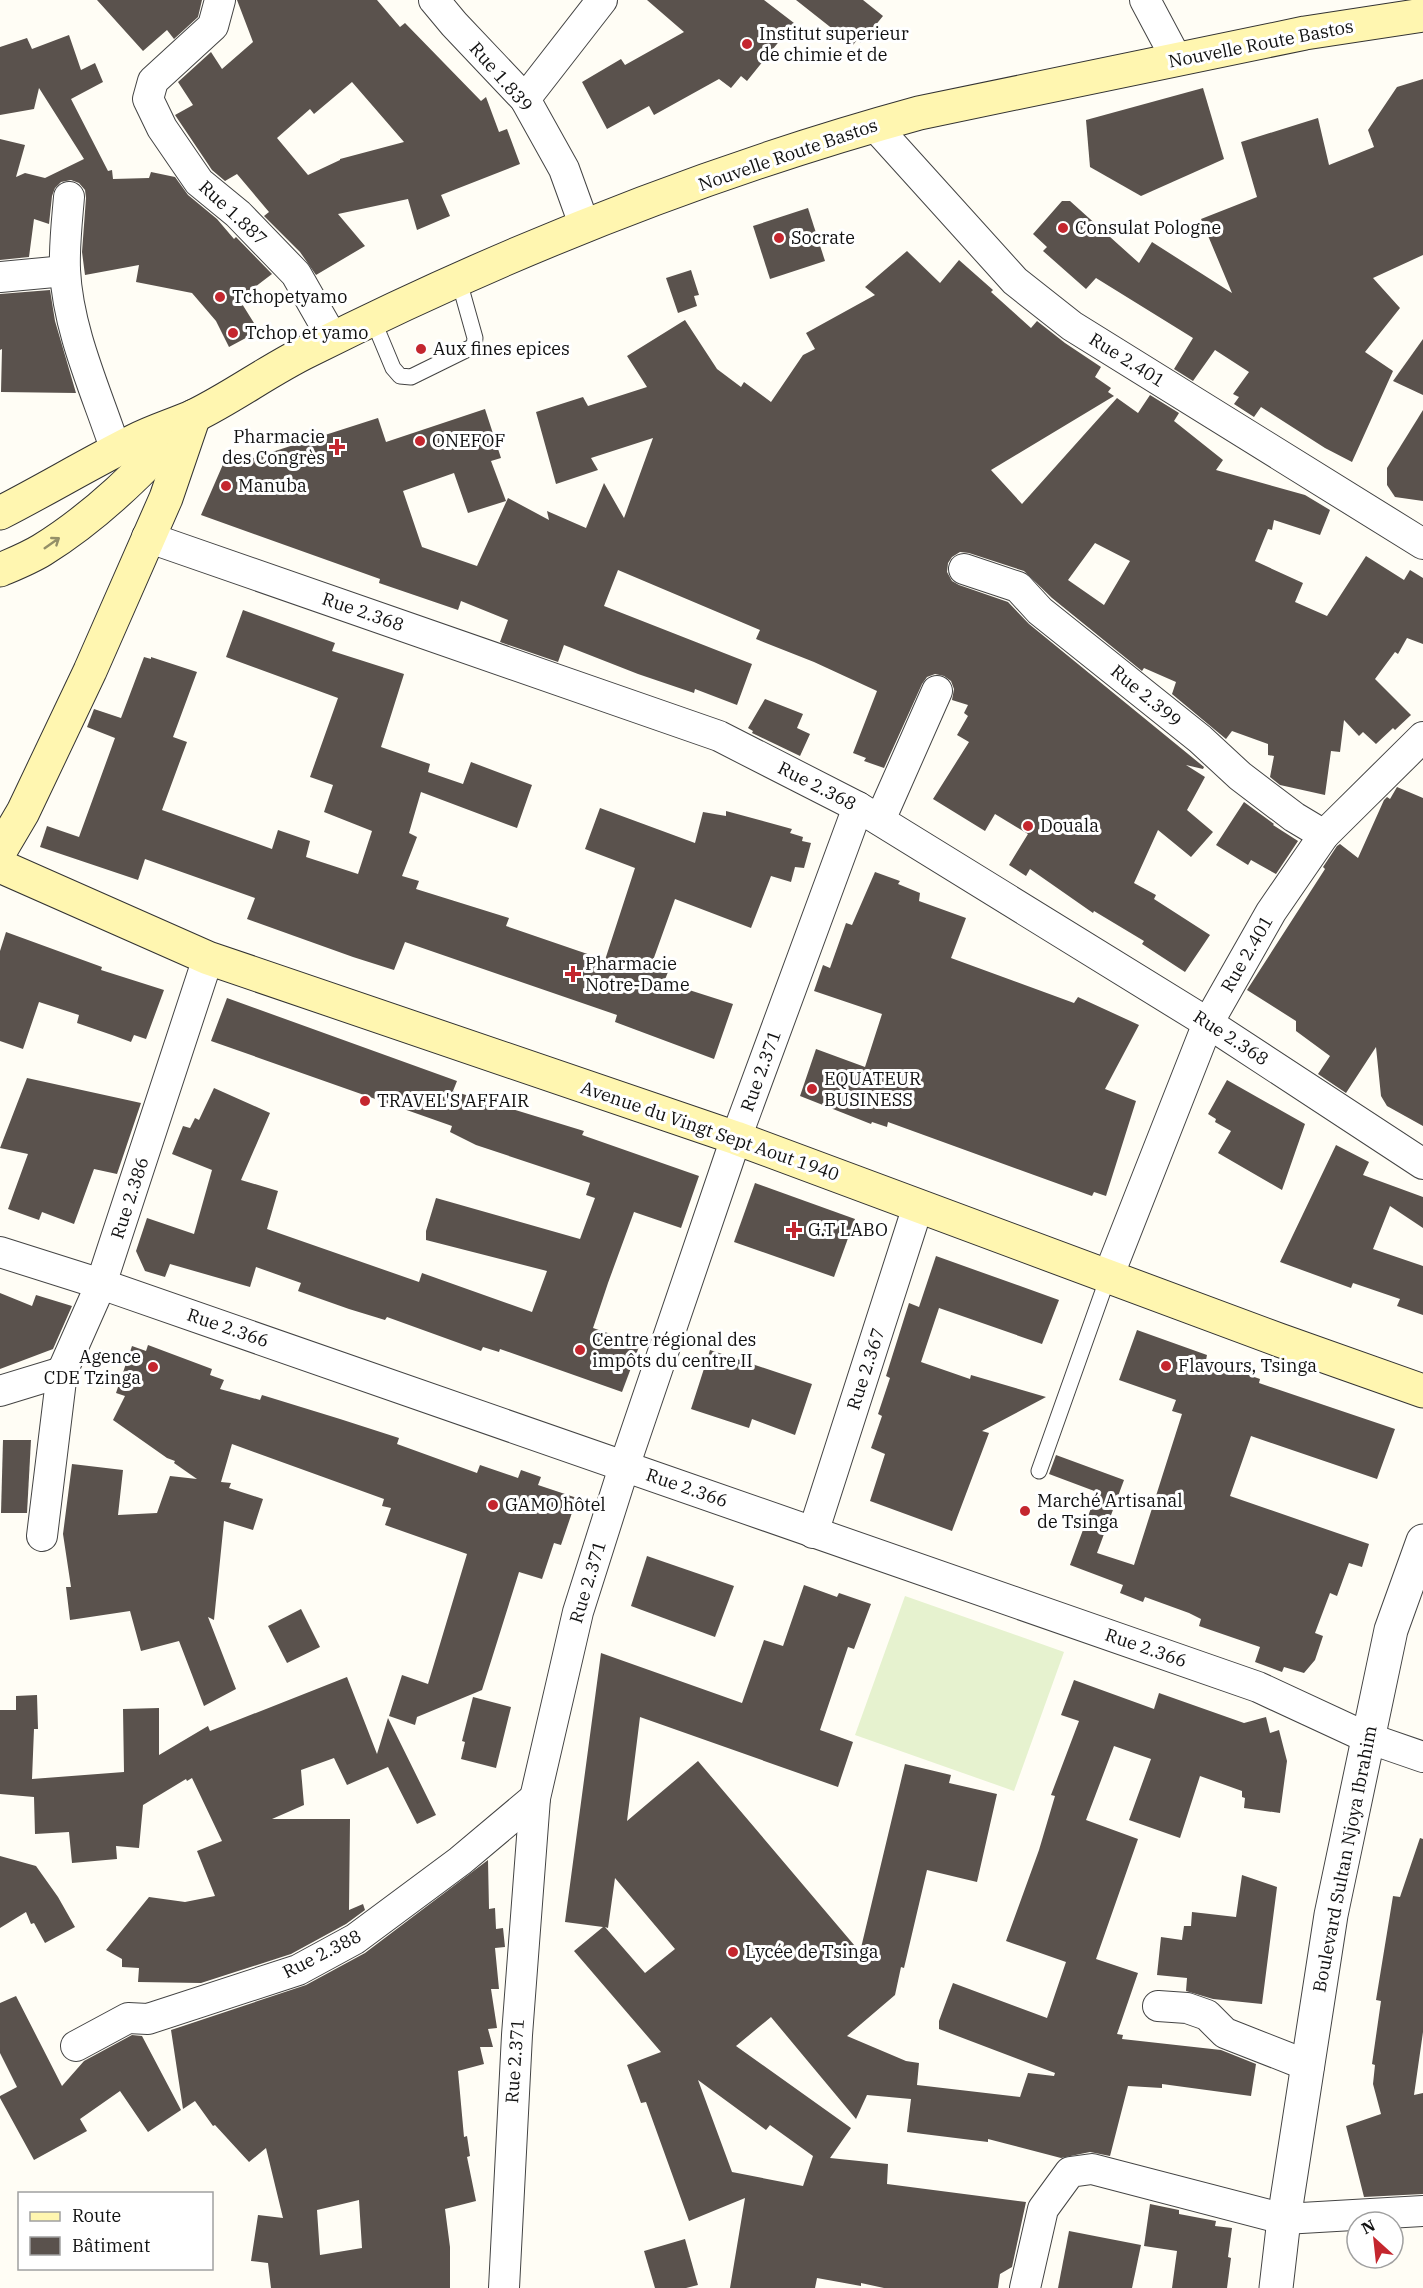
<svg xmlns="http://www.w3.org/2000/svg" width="1423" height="2288" font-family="'IBM Plex Serif',serif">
<rect width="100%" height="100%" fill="#fffdf5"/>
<!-- pitch -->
<polygon fill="#e6f2cf" points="905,1596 1064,1652 1014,1791 855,1735"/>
<!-- building -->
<g fill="#5a524d" fill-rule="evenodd">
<polygon points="97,0 202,0 198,17 174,39 167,30 143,51"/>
<path d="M237,0H377L400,27L405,23L481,101L486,97L499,132L507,129L520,164L441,195L450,216L417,230L408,199L338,214L365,246L316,275L300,252L264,216L269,212L237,174L225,181L212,170L175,115L193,105L178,82L211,52L222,69L253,42ZM352,82L404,142L340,159V160L308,175L277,138L310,109L314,114Z"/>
<polygon points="647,0 764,0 794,23 747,81 741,76 731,88 719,79 654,115 649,106 607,129 582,82 621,59 625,65 684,32"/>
<polygon points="796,0 863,0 883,16 861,43 857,40 853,45"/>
<polygon points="69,35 81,70 95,63 103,82 71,99 108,171 112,170 113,179 149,178 151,172 175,177 188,195 217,219 234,239 236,237 272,274 239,299 259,331 229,347 216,321 192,293 136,282 139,265 85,275 82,252 86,198 85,190 79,183 71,180 61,182 55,188 52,196 49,224 34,219 29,257 0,260 0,139 25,145 16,177 25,173 45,178 84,159 39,88 34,109 0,115 0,47 27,38 32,49"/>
<polygon points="1423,79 1423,255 1373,278 1400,308 1365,352 1393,371 1352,462 1325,448 1261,407 1254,417 1234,404 1239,397 1233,394 1249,372 1215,350 1193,381 1174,369 1193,338 1096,278 1086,289 1043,251 1047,247 1033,234 1062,201 1070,201 1139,263 1152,242 1232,293 1201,219 1257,197 1241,142 1318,118 1329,165 1374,147 1368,130 1397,87"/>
<polygon points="1203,88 1224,159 1141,196 1090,167 1086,120"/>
<polygon points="808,208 825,261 770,279 753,226"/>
<path d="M907,251L940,283L959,260L993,290L991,292L1031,328L1037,321L1065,343L1101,367L1095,377L1111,388L1108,392L1114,396L991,470L1022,504L1117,398L1138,413L1150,395L1179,413L1174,421L1223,460L1216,470L1305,495L1330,510L1320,535L1274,520L1272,530L1268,529L1255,561L1303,583L1295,602L1327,616L1366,556L1404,580L1410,570L1423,578V644L1407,638L1398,654L1395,652L1375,679L1411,715L1395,730L1393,728L1376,744L1363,732L1359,736L1344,720L1340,752L1331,751L1325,795L1280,785L1270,777L1274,756L1268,755V744L1232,731L1226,739L1172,694L1176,682L1144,668L1142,671L1052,598L1024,571L969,553L960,552L952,557L948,563L947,572L952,581L959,585L1008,602L1029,624L1204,767L1203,769L1186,765L1205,777L1187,810L1213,832L1191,857L1158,830L1134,883L1156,895L1154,899L1210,935L1185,972L1142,944L1144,941L1094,911L1093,913L1030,869L1026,876L1009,865L1028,834L995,814L985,831L933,799L969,742L957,735L968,716L964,713L968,705L952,700L954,689L951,681L944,676L935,674L927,677L922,684L884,768L864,761L866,758L853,753L877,691L814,662L756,639L760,630L618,570L604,606L752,664L737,705L695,689L694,693L638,674L564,645L558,662L500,642L508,620L461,601L458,610L379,583L380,579L201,515L224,462L231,465L378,418L386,442L485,409L501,458L491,461L506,501L468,513L454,473L403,491L422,547L477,566L508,498L549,520L547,511L586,528L604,483L624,518L653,438L591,458L598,470L556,484L536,412L583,397L588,406L647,387L627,356L685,320L717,369L741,387L744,382L771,402L803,355L815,349L806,333L875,295L865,287ZM1095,543L1130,561L1104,605L1068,580Z"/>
<polygon points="691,270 699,295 694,296 697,306 678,313 666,278"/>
<polygon points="50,290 55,321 76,393 1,392 2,349 0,350 0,294"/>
<polygon points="1423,339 1423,395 1393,381"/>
<polygon points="1423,410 1423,501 1395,497 1387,485 1387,468"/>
<polygon points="243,610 335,643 332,651 404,674 381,747 430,764 428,772 463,784 471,762 532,785 517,828 421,792 409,833 417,837 402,876 419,881 416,889 509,918 506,926 605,960 635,868 585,849 600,808 695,843 703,812 726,816 726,811 792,829 790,833 803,837 802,841 811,843 804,868 795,867 791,882 771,876 751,928 675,899 651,966 668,972 664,982 733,1004 714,1059 615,1022 617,1015 405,942 394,970 353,957 247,919 255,898 145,859 138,880 40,847 47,826 79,837 115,738 87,727 94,709 121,718 144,657 151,659 151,657 197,672 173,737 187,742 162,810 272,849 278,830 310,841 306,857 358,874 372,831 324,812 333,785 310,777 338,698 226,657"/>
<polygon points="765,699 803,714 797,728 810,734 800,756 752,733 753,731 748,728"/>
<polygon points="1397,787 1423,798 1423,1126 1387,1106 1381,1096 1376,1047 1346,1093 1318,1074 1330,1056 1296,1031 1296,1021 1247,990 1325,869 1323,867 1337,846 1340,844 1358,858 1384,800 1387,797 1390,799"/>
<polygon points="1244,802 1274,824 1273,825 1298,841 1276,874 1251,860 1248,865 1216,845"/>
<polygon points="875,872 900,881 898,884 920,893 919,901 966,918 951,958 1074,1003 1078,997 1139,1025 1105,1089 1136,1101 1106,1196 1094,1192 1092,1196 888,1122 887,1127 872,1122 871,1124 800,1096 816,1049 865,1067 882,1014 814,991 823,965 830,968 846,923 852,925"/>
<polygon points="6,932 102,967 101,970 164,990 146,1039 134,1035 131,1042 112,1035 77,1023 79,1015 39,1002 23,1049 0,1041 0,951"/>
<polygon points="227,998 457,1081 453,1091 584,1131 582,1135 699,1176 681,1228 634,1212 608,1283 593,1328 640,1344 622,1392 500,1349 499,1352 483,1347 481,1351 387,1317 385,1320 349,1309 298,1291 301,1283 256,1267 250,1287 170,1264 165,1277 145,1271 136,1251 147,1218 194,1234 212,1170 172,1154 183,1126 190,1128 195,1118 199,1120 214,1088 270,1113 241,1180 278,1191 267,1229 419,1282 422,1273 532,1312 547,1271 426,1240 426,1231 436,1198 580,1239 595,1198 586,1195 590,1183 476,1145 450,1132 452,1126 211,1041"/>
<polygon points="27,1078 141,1103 117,1174 94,1169 74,1224 42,1212 39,1220 8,1209 28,1154 0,1148"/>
<polygon points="1227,1080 1305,1124 1282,1190 1218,1153 1231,1131 1215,1122 1216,1119 1208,1114"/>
<polygon points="1336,1145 1369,1162 1363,1175 1423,1197 1423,1228 1390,1206 1373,1249 1423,1266 1423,1315 1397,1306 1400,1299 1353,1283 1351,1288 1280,1262"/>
<polygon points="755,1183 855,1219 834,1277 734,1242"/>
<polygon points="936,1256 1059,1300 1042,1344 939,1308 921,1362 970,1379 971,1375 1046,1397 982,1431 989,1433 952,1531 870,1501 885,1454 871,1448 882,1416 878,1414 890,1378 886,1376 909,1303 919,1307"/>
<polygon points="0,1293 32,1306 36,1295 72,1306 53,1349 0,1369"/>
<polygon points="1137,1330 1207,1355 1206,1360 1260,1379 1259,1383 1395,1429 1377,1479 1251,1436 1230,1496 1369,1544 1362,1567 1349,1563 1337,1596 1330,1593 1315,1633 1323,1636 1315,1660 1304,1673 1284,1667 1282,1672 1255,1662 1260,1647 1199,1626 1201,1619 1189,1613 1145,1597 1143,1602 1120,1593 1123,1585 1070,1565 1097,1492 1049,1474 1056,1455 1124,1480 1097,1553 1134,1565 1182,1414 1172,1411 1176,1400 1119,1380"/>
<polygon points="148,1345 212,1369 210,1375 224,1380 220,1389 260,1400 262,1395 340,1419 399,1438 397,1444 477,1473 480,1465 518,1478 521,1470 541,1477 538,1485 577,1498 561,1545 554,1543 542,1579 519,1572 482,1690 417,1717 415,1725 389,1716 402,1675 428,1684 467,1554 385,1525 391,1508 382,1506 384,1499 232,1444 221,1482 231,1483 229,1488 263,1499 253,1530 224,1521 214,1620 208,1617 236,1689 204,1706 179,1641 141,1651 130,1611 70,1620 66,1587 71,1587 63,1534 72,1464 123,1470 118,1515 157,1513 170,1476 197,1479 174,1463 175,1461 167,1458 113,1420 125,1396 116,1393 132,1346 146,1351"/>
<polygon points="710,1350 812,1384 795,1435 752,1419 749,1428 691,1409"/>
<polygon points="3,1440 31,1440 27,1513 1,1513"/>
<polygon points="647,1556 734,1586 715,1637 631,1606"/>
<path d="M804,1585L837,1597L839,1593L871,1604L854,1649L848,1647L820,1730L853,1742L838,1787L640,1717L627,1821L698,1761L860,1952L905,1764L951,1775L949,1783L997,1794L977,1882L927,1870L904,1968L901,1967L895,1995L847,2036L906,2061L919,2063L917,2085L1020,2097L1028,2073L1054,2076L1055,2073L939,2029V2021L953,1983L1047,2018L1066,1962L1006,1941L1039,1850L1055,1796L1051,1795L1079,1721L1061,1715L1074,1680L1154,1709L1159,1693L1244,1723L1266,1717L1270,1733L1279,1730L1287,1761L1280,1813L1244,1808L1245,1798L1242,1797V1791L1200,1776L1180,1838L1129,1820L1151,1759L1114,1746L1086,1820L1138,1839L1096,1959L1138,1973L1117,2034L1123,2035L1122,2039L1221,2050L1256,2064L1251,2096L1162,2084V2088L1128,2086L1110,2156L1090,2152L1061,2158L988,2139V2142L907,2132L911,2099L867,2095L856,2119L771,2017L736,2046L851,2128L830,2158L888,2164L887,2184L1026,2202L1012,2267L1000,2274L998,2288H884L861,2283V2286L817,2278L815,2288H730L745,2198L689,2221L646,2102L641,2103L627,2065L661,2052L574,1951L603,1927L565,1922L601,1653L742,1703L764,1640L783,1646ZM615,1878L675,1949L645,1973L605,1927L608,1928ZM698,2080L766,2130L770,2125L813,2156L803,2186L732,2172Z"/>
<polygon points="301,1609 320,1647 287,1663 268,1626"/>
<polygon points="347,1677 377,1754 388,1718 436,1815 417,1824 388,1767 347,1785 334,1758 301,1770 304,1805 272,1819 350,1819 349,1910 363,1904 365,1910 346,1924 291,1954 201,1983 138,1982 139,1968 122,1967 122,1959 106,1950 149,1897 185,1902 215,1896 197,1851 222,1841 192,1778 187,1781 186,1779 143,1805 139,1848 116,1846 117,1859 72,1863 69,1832 35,1834 34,1797 0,1794 0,1710 16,1710 16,1696 37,1695 38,1729 34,1729 32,1779 124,1772 123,1709 159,1708 159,1755 208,1726 210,1731"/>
<polygon points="473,1697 511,1707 496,1768 461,1759 465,1742 462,1741"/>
<polygon points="1420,1838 1423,1839 1423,2032 1414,2095 1423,2093 1423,2194 1364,2197 1346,2126 1381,2114 1373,2084 1375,2065 1372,2064 1381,2001 1376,2000 1393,1896 1400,1897"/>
<polygon points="0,1856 36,1866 58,1897 75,1927 45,1943 34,1923 31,1924 26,1912 0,1928"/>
<path d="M488,1860L489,1909L495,1908L496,1929L503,1928L505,1947L495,1948L499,1989H491L497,2028L488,2029L493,2047H480L484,2064L458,2071L464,2137L467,2136L470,2156L467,2157L476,2201L445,2209L450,2247V2288H271L268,2263L251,2261L258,2215L283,2218L266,2148L249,2162L215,2125L213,2126L195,2101L183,2109L171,2030L306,1985L365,1953ZM359,2200L362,2248L320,2255L317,2210Z"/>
<polygon points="1242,1875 1277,1887 1262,2004 1213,1999 1186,1991 1187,1978 1157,1975 1161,1937 1182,1940 1184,1926 1191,1926 1192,1912 1236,1917"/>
<polygon points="16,1996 62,2086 84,2061 132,2035 142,2036 181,2110 148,2132 120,2091 80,2119 87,2131 34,2160 0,2098 0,2096 17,2087 0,2053 0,2003"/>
<polygon points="1150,2204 1179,2210 1179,2214 1216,2221 1215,2226 1232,2228 1228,2257 1231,2258 1227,2288 1172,2288 1177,2251 1144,2246"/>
<polygon points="1069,2231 1141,2245 1132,2288 1058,2288"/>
<polygon points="685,2239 698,2285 686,2288 655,2288 644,2251"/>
</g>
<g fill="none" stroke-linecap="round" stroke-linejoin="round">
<!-- service casing -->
<g stroke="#444" stroke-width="17">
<g id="service">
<polyline points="373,320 393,368 400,376 411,377 474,346 475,338 459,281"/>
<polyline points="1039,1471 1108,1277"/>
</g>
</g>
<!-- minor casing -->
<g stroke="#444" stroke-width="32">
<g id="minor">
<polyline points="220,0 213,26 153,81 148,99 162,128 199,182 238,214 296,274 333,339"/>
<polyline points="434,0 454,24 525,99 564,169 585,227"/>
<polyline points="1145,0 1177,60"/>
<polyline points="525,99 602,0"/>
<polyline points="874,125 1015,281 1072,326 1423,544"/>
<path d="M69,197C67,221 64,246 65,270C68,332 97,393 116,451"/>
<polyline points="0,277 65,271"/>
<polyline points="147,537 719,736 858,807 1208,1023 1423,1164"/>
<polyline points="964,569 1018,587 1040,611 1200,739 1240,776 1294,817 1324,835"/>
<polyline points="880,820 937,691"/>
<polyline points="0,1252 101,1284 1258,1687 1368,1738 1423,1757"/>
<polyline points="1108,1277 1208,1023 1271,912 1324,835 1423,737"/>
<polyline points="0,1391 62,1372"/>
<polyline points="813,1533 918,1206"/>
<polyline points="42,1536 62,1372 101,1284 208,958"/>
<polyline points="1158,2006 1187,2008 1207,2015 1225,2033 1309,2066"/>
<polyline points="76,2046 128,2018 148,2019 298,1970 355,1939 460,1861 535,1798"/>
<polyline points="504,2288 517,2035 535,1798 578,1612 624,1467 736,1138 858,807"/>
<polyline points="1025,2288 1043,2209 1070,2172 1092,2169 1284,2219 1423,2211"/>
</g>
</g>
<!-- tertiary casing -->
<g stroke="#444" stroke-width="35">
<polyline id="tertiary" points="1276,2288 1284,2219 1331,1915 1391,1630 1423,1541"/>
</g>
<!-- secondary casing -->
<g stroke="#333" stroke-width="35">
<g id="secondary">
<path d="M0,513C45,490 88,464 134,441C153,431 174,425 194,416C233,397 269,370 308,351C501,254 711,170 919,113L1305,33L1423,15"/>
<path d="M0,570C14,564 29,558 42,550C97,516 141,471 186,424"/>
<polyline points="0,851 23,812 90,671 166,498 194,416"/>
<polyline points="0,866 208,958 736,1138 1279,1340 1423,1391"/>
</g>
</g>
<!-- service -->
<use href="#service" stroke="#fff" stroke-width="15"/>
<!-- minor -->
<use href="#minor" stroke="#fff" stroke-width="30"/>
<!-- tertiary -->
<use href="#tertiary" stroke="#fff" stroke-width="33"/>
<!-- secondary -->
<use href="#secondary" stroke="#fff6b0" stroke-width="33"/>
</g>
<!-- one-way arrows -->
<defs><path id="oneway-shaft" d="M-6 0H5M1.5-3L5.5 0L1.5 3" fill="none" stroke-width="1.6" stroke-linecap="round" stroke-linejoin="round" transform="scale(1.5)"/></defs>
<use stroke="#948f68" href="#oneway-shaft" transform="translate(52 543) rotate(-35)"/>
<!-- markers -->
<g fill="#c4262e" stroke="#fff" stroke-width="2">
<circle cx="747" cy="44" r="6"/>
<circle cx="1063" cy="228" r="6"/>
<circle cx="779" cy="238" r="6"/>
<circle cx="220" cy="297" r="6"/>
<circle cx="233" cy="333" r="6"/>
<circle cx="421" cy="349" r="6"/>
<circle cx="420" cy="441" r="6"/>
<path d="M334 438h6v6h6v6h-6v6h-6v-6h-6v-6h6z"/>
<circle cx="226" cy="486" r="6"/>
<circle cx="1028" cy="826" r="6"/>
<path d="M570 965h6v6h6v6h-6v6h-6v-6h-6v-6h6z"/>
<circle cx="812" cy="1089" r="6"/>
<circle cx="365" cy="1101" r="6"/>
<path d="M791 1221h6v6h6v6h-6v6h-6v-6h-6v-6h6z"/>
<circle cx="580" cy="1350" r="6"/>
<circle cx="1166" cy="1366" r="6"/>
<circle cx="153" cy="1367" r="6"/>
<circle cx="493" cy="1505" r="6"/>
<circle cx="1025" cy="1511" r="6"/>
<circle cx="733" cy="1952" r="6"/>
</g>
<g text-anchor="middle" stroke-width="6" stroke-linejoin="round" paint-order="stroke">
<!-- poi labels -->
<g font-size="18" fill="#111" stroke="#fff" text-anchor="start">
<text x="759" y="40">Institut superieur<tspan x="759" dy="21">de chimie et de</tspan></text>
<text x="1075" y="234">Consulat Pologne</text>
<text x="791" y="244">Socrate</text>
<text x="232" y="303">Tchopetyamo</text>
<text x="245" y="339">Tchop et yamo</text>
<text x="433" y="355">Aux fines epices</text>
<text x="325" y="443" text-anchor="end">Pharmacie<tspan x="325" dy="21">des Congrès</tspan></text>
<text x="432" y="447">ONEFOF</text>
<text x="238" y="492">Manuba</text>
<text x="1040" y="832">Douala</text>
<text x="585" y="970">Pharmacie<tspan x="585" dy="21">Notre-Dame</tspan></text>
<text x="824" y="1085">EQUATEUR<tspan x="824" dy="21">BUSINESS</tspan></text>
<text x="377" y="1107">TRAVEL'S AFFAIR</text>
<text x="808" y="1236">G.T LABO</text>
<text x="592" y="1346">Centre régional des<tspan x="592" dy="21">impôts du centre II</tspan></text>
<text x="141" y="1363" text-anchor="end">Agence<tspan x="141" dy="21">CDE Tzinga</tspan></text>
<text x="1178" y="1372">Flavours, Tsinga</text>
<text x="1037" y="1507">Marché Artisanal<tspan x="1037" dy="21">de Tsinga</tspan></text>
<text x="505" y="1511">GAMO hôtel</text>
<text x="745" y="1958">Lycée de Tsinga</text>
</g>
<!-- street labels -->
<g font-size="18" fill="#111" stroke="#fff">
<text transform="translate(1261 44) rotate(-11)" y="6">Nouvelle Route Bastos</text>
<text transform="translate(501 77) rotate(49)" y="6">Rue 1.839</text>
<text transform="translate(788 155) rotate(-19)" y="6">Nouvelle Route Bastos</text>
<text transform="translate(233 213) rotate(43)" y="6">Rue 1.887</text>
<text transform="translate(1127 360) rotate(32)" y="6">Rue 2.401</text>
<text transform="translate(363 612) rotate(19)" y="6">Rue 2.368</text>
<text transform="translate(1146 696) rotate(40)" y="6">Rue 2.399</text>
<text transform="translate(817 786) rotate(27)" y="6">Rue 2.368</text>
<text transform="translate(1247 954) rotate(-60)" y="6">Rue 2.401</text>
<text transform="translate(1231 1038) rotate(33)" y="6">Rue 2.368</text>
<text transform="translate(761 1071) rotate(-70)" y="6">Rue 2.371</text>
<text transform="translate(710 1131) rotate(19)" y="6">Avenue du Vingt Sept Aout 1940</text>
<text transform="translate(130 1198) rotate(-72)" y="6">Rue 2.386</text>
<text transform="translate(228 1328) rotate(19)" y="6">Rue 2.366</text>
<text transform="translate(866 1369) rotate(-72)" y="6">Rue 2.367</text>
<text transform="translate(687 1488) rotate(19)" y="6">Rue 2.366</text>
<text transform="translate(588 1582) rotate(-73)" y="6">Rue 2.371</text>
<text transform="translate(1146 1648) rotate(19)" y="6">Rue 2.366</text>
<text transform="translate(1345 1859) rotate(-79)" y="6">Boulevard Sultan Njoya Ibrahim</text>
<text transform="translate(322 1954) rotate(-27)" y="6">Rue 2.388</text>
<text transform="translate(515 2061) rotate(-86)" y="6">Rue 2.371</text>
</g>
</g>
<!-- legend -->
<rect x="18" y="2192" width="195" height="78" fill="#ffffff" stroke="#a0a0a0" stroke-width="1.5"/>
<rect x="30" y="2212" width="30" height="9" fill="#fff6b0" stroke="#a0a0a0" stroke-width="1.5"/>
<text x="72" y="2222" font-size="18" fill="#111111">Route</text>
<rect x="30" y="2237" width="30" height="18" fill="#5a524d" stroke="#a0a0a0" stroke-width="1.5"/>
<text x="72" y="2252" font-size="18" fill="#111111">Bâtiment</text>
<!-- north arrow -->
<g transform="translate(1375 2240) rotate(333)"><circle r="28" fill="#ffffff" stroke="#a0a0a0" stroke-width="1.5"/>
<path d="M0-4.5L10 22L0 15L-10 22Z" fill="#c4262e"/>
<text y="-9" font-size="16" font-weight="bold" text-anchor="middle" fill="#111111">N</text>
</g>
</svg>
